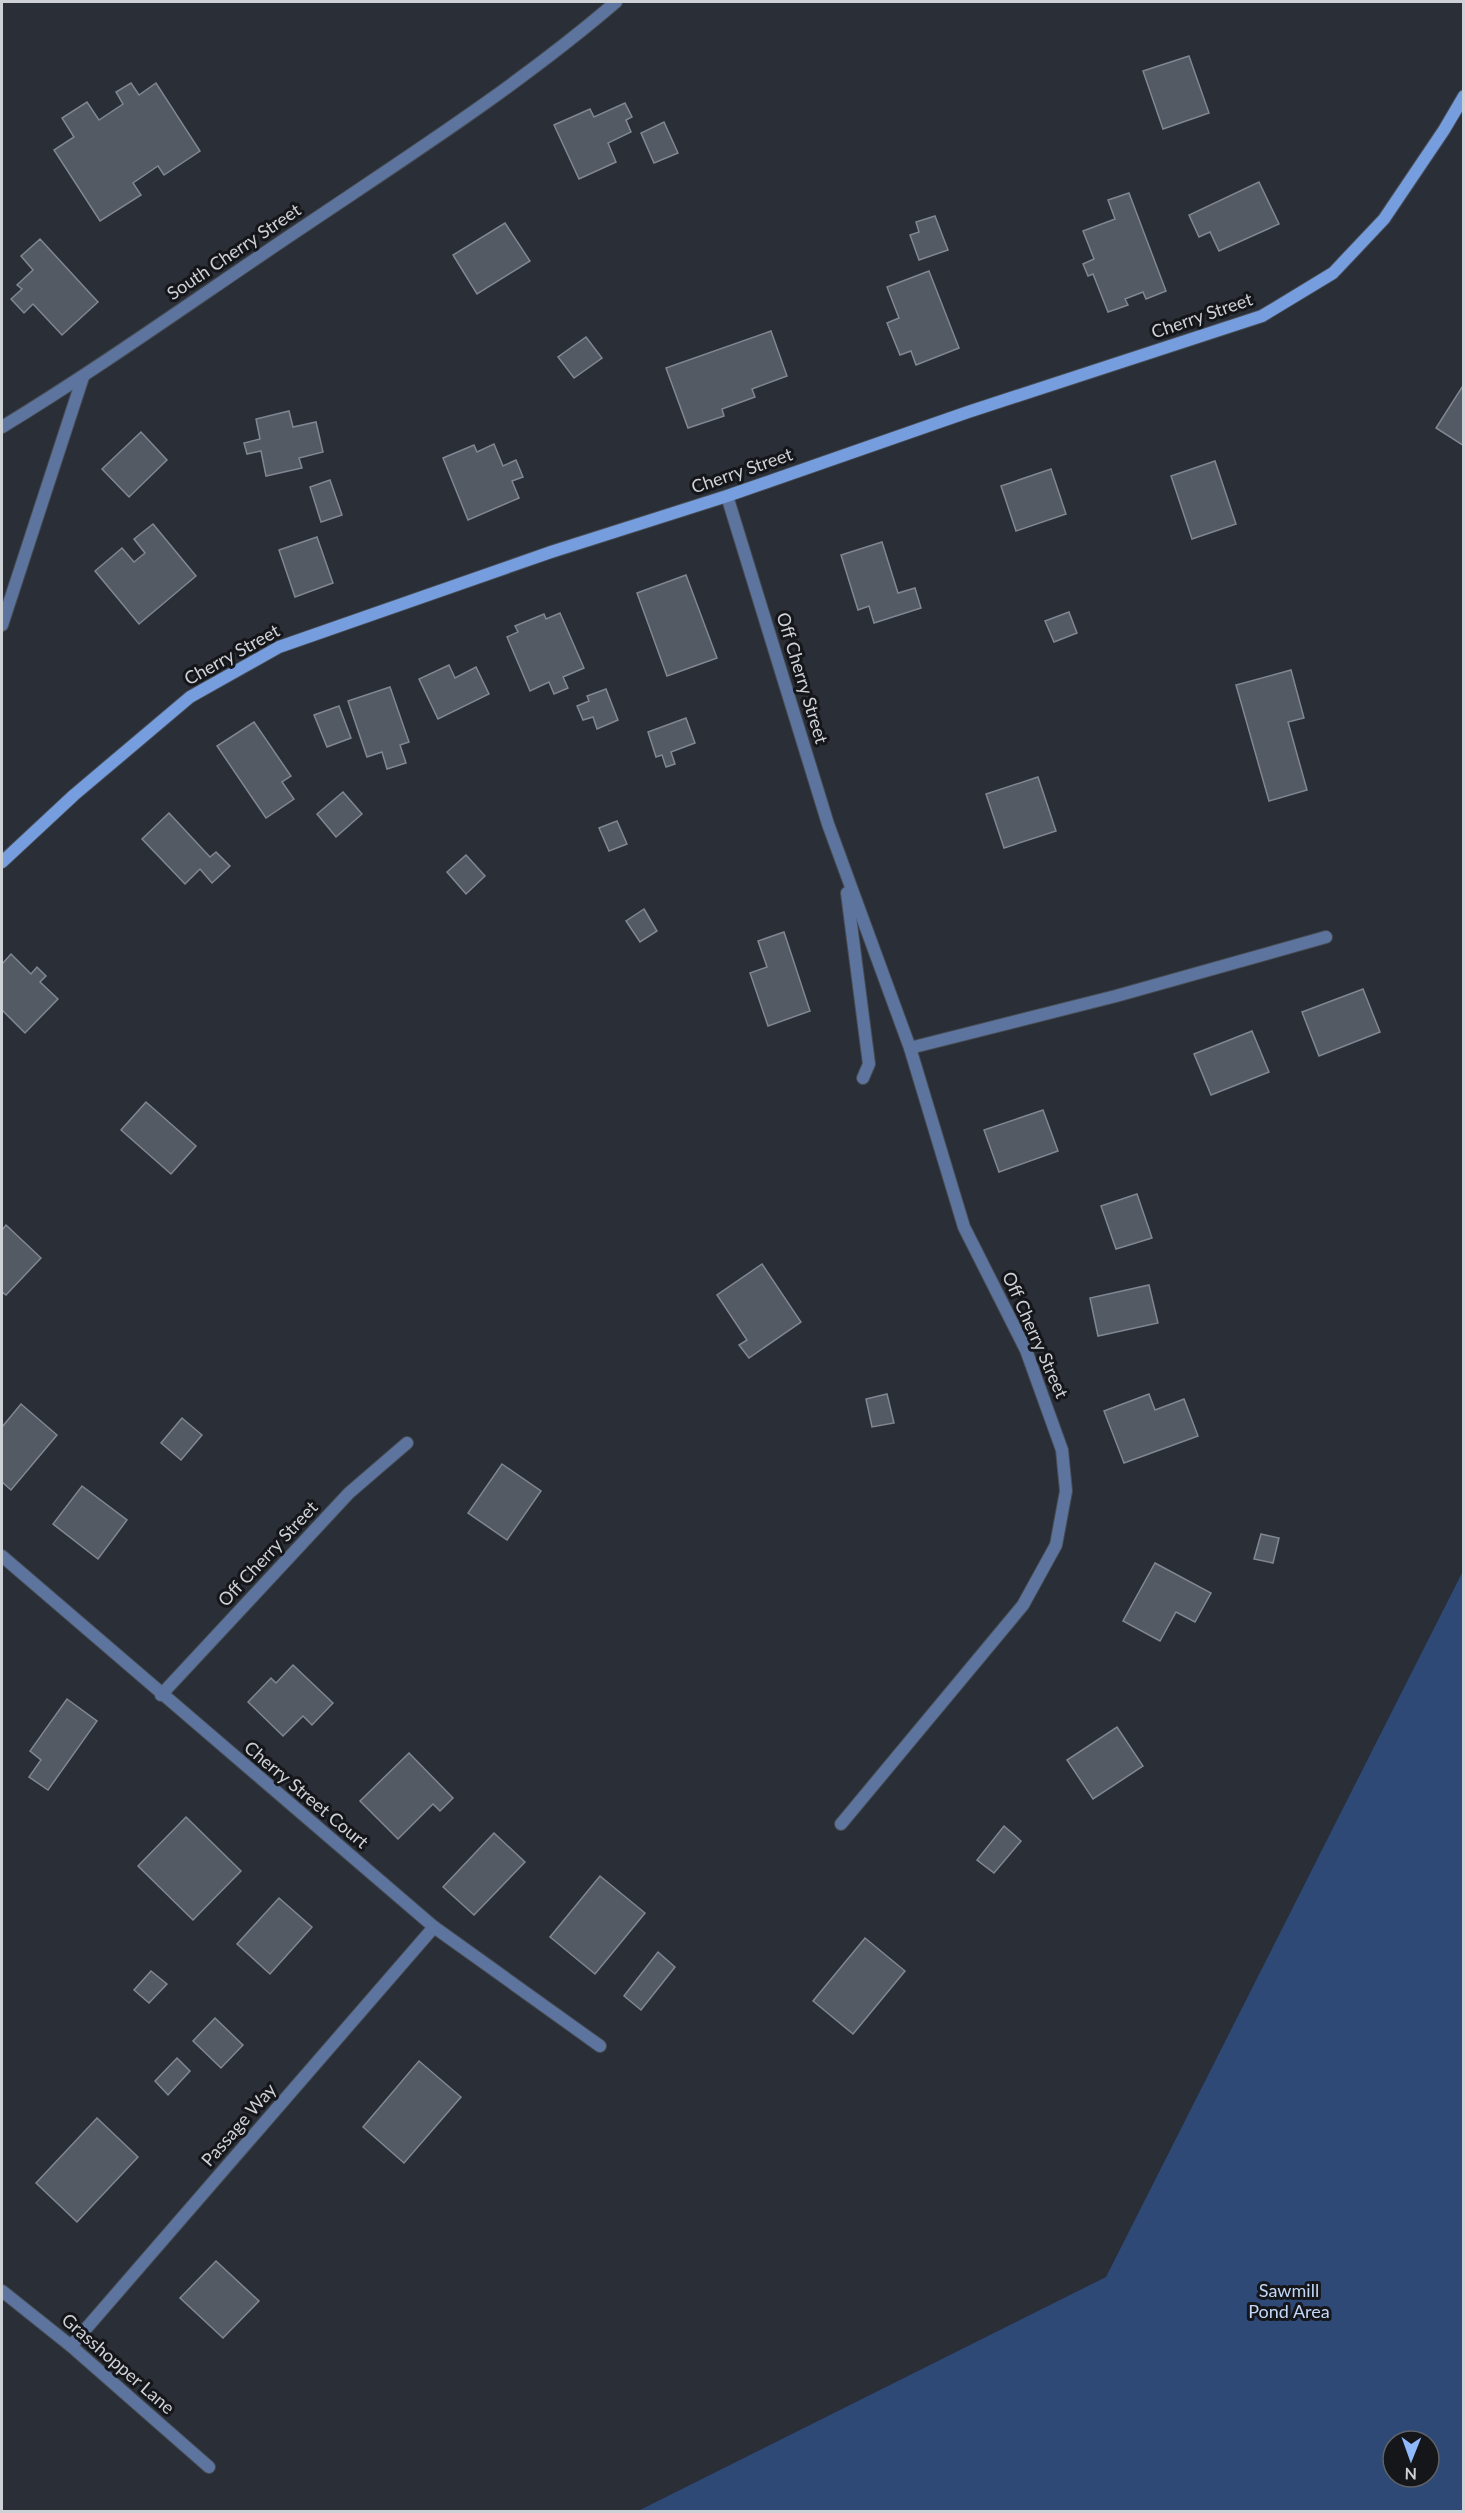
<svg xmlns="http://www.w3.org/2000/svg" width="1465" height="2513" font-family="Lato,sans-serif">
<rect width="100%" height="100%" fill="#292e37"/>
<!-- park -->
<path fill="#2e4976" fill-rule="evenodd" d="M1463,1571V2511H638L1106,2277ZM1393,2441H1429V2477H1393Z"/>
<!-- building -->
<g fill="#545a63" stroke="#818792" stroke-width="1.5">
<polygon points="1189,56 1209,113 1163,129 1143,71"/>
<polygon points="131,83 139,95 156,83 200,151 164,175 158,166 133,183 141,195 100,221 54,150 74,137 62,118 87,102 99,120 123,104 116,92"/>
<polygon points="625,103 632,117 626,120 631,132 608,143 616,162 579,179 554,125 590,109 594,117"/>
<polygon points="664,122 678,153 654,163 641,133"/>
<polygon points="1259,182 1279,224 1219,251 1210,232 1199,237 1189,215"/>
<polygon points="1129,193 1166,291 1146,299 1143,292 1125,299 1128,305 1108,312 1093,274 1088,276 1083,264 1094,259 1083,231 1115,219 1108,200"/>
<polygon points="935,216 948,250 919,260 910,235 919,232 916,222"/>
<polygon points="505,223 530,261 477,294 453,255"/>
<polygon points="40,239 98,302 62,335 33,304 24,313 11,299 22,289 17,285 33,270 21,256"/>
<polygon points="929,271 959,348 916,365 911,351 900,355 887,323 899,318 887,287"/>
<polygon points="771,331 787,376 752,389 755,397 722,409 724,416 688,428 666,368"/>
<polygon points="586,337 602,358 574,378 558,357"/>
<polygon points="1464,384 1464,446 1436,428"/>
<polygon points="289,411 293,427 316,422 323,452 299,458 302,468 266,476 261,451 247,454 244,443 260,439 256,419"/>
<polygon points="141,432 167,460 129,497 102,469"/>
<polygon points="494,444 503,466 516,460 523,477 512,481 519,498 468,520 443,458 474,445 477,452"/>
<polygon points="1215,461 1236,524 1192,539 1171,476"/>
<polygon points="1051,469 1066,514 1016,531 1001,486"/>
<polygon points="330,480 342,515 321,522 310,487"/>
<polygon points="153,524 196,576 139,624 95,571 122,548 134,562 145,553 134,539"/>
<polygon points="317,537 333,583 295,597 279,550"/>
<polygon points="882,542 898,593 915,588 921,608 874,623 869,606 858,610 841,555"/>
<polygon points="686,575 717,658 667,676 637,593"/>
<polygon points="1069,612 1077,633 1054,642 1045,621"/>
<polygon points="560,613 584,668 563,677 568,688 554,694 549,682 530,691 507,637 518,632 515,626 544,614 546,619"/>
<polygon points="449,665 455,678 476,667 489,694 438,719 419,679"/>
<polygon points="1291,670 1304,718 1288,722 1307,790 1269,801 1236,685"/>
<polygon points="390,687 409,742 400,745 406,763 387,769 382,752 367,757 348,701"/>
<polygon points="606,689 618,720 597,729 593,717 583,720 577,706 589,701 587,696"/>
<polygon points="339,706 351,738 327,747 314,715"/>
<polygon points="686,718 695,743 671,752 675,764 666,767 662,755 656,757 648,732"/>
<polygon points="254,722 291,776 282,782 294,799 266,818 217,746"/>
<polygon points="1038,777 1056,831 1004,848 986,794"/>
<polygon points="343,792 362,814 336,837 317,814"/>
<polygon points="169,813 210,857 216,852 230,866 212,883 200,869 185,884 142,839"/>
<polygon points="617,821 627,844 609,851 599,828"/>
<polygon points="466,855 485,876 466,894 447,872"/>
<polygon points="644,909 657,931 640,942 626,921"/>
<polygon points="784,932 810,1011 768,1026 750,973 767,967 758,941"/>
<polygon points="11,954 31,974 37,967 46,976 40,982 58,999 25,1033 2,1010 2,964"/>
<polygon points="1363,989 1380,1032 1319,1056 1302,1012"/>
<polygon points="1252,1031 1269,1072 1211,1095 1194,1054"/>
<polygon points="146,1102 196,1146 171,1174 121,1130"/>
<polygon points="1043,1110 1058,1151 999,1172 984,1130"/>
<polygon points="1137,1194 1152,1238 1116,1249 1101,1206"/>
<polygon points="6,1225 41,1258 6,1295 2,1292 2,1230"/>
<polygon points="762,1264 801,1322 749,1358 739,1345 747,1340 717,1295"/>
<polygon points="1149,1285 1158,1323 1098,1336 1090,1298"/>
<polygon points="887,1394 894,1423 872,1427 866,1399"/>
<polygon points="1149,1394 1155,1410 1184,1399 1198,1436 1124,1463 1104,1411"/>
<polygon points="21,1404 57,1435 11,1490 2,1482 2,1427"/>
<polygon points="182,1418 202,1435 181,1460 161,1443"/>
<polygon points="502,1464 541,1491 507,1540 468,1513"/>
<polygon points="82,1486 127,1520 98,1559 53,1524"/>
<polygon points="1261,1534 1279,1538 1273,1563 1254,1559"/>
<polygon points="1155,1563 1211,1593 1195,1622 1176,1612 1160,1641 1123,1621"/>
<polygon points="293,1665 333,1703 312,1725 303,1716 283,1736 248,1702 271,1678 276,1683"/>
<polygon points="67,1699 97,1721 48,1790 29,1777 41,1760 30,1751"/>
<polygon points="1117,1727 1143,1766 1093,1799 1067,1760"/>
<polygon points="409,1753 453,1798 440,1811 433,1804 398,1839 360,1801"/>
<polygon points="186,1817 241,1871 193,1920 138,1866"/>
<polygon points="1004,1826 1021,1841 994,1873 977,1860"/>
<polygon points="494,1833 525,1862 474,1915 443,1887"/>
<polygon points="600,1876 645,1913 595,1974 550,1937"/>
<polygon points="279,1898 312,1927 270,1974 237,1944"/>
<polygon points="865,1938 905,1971 853,2034 813,2001"/>
<polygon points="658,1952 675,1967 641,2010 624,1996"/>
<polygon points="151,1971 167,1984 149,2003 134,1990"/>
<polygon points="215,2018 243,2045 221,2068 193,2041"/>
<polygon points="177,2058 190,2071 168,2095 155,2081"/>
<polygon points="419,2061 461,2097 404,2163 363,2127"/>
<polygon points="97,2118 138,2157 77,2222 36,2183"/>
<polygon points="216,2261 259,2301 223,2338 180,2298"/>
</g>
<g fill="none" stroke-linecap="round" stroke-linejoin="round">
<!-- minor casing -->
<g stroke="#474c54" stroke-width="14">
<g id="minor">
<path d="M2,427C104,365 201,295 300,229C407,157 518,86 616,2"/>
<polyline points="727,496 828,824 910,1048 964,1227 1026,1350 1062,1450 1066,1491 1056,1545 1023,1605 841,1824"/>
<polyline points="2,625 83,377"/>
<polyline points="847,893 869,1064 863,1078"/>
<polyline points="910,1048 1116,996 1326,937"/>
<polyline points="2,1556 434,1927 600,2046"/>
<polyline points="161,1695 349,1493 407,1443"/>
<polyline points="2,2291 71,2346 209,2467"/>
<polyline points="71,2346 434,1927"/>
</g>
</g>
<!-- secondary casing -->
<g stroke="#474c54" stroke-width="14">
<polyline id="secondary" points="2,862 74,795 190,697 279,647 551,552 727,496 968,412 1262,316 1333,273 1384,219 1444,130 1464,96"/>
</g>
<!-- minor -->
<use href="#minor" stroke="#5d759e" stroke-width="12"/>
<!-- secondary -->
<use href="#secondary" stroke="#769dde" stroke-width="12"/>
</g>
<g text-anchor="middle" stroke-width="6" stroke-linejoin="round" paint-order="stroke">
<!-- street labels -->
<g font-size="18" fill="#ced2d7" stroke="#14161a">
<text transform="translate(234 252) rotate(-34)" y="6">South Cherry Street</text>
<text transform="translate(1202 316) rotate(-19)" y="6">Cherry Street</text>
<text transform="translate(742 471) rotate(-19)" y="6">Cherry Street</text>
<text transform="translate(232 655) rotate(-29)" y="6">Cherry Street</text>
<text transform="translate(802 678) rotate(73)" y="6">Off Cherry Street</text>
<text transform="translate(1035 1335) rotate(66)" y="6">Off Cherry Street</text>
<text transform="translate(268 1554) rotate(-47)" y="6">Off Cherry Street</text>
<text transform="translate(306 1795) rotate(40)" y="6">Cherry Street Court</text>
<text transform="translate(239 2125) rotate(-49)" y="6">Passage Way</text>
<text transform="translate(118 2364) rotate(41)" y="6">Grasshopper Lane</text>
</g>
<!-- park labels -->
<g font-size="18" fill="#c3d7f8" stroke="#14161a">
<text x="1289" y="2297">Sawmill<tspan x="1289" dy="21">Pond Area</tspan></text>
</g>
</g>
<!-- border -->
<rect width="1465" height="2513" fill="none" stroke="#ced2d7" stroke-width="6"/>
<!-- north arrow -->
<g transform="translate(1411 2459) rotate(181)"><circle r="28" fill="#14161a" stroke="#5e6166" stroke-width="1.5"/>
<path d="M0-4.5L10 22L0 15L-10 22Z" fill="#8fb8fd"/>
<text y="-9" font-size="16" font-weight="bold" text-anchor="middle" fill="#ced2d7">N</text>
</g>
</svg>
